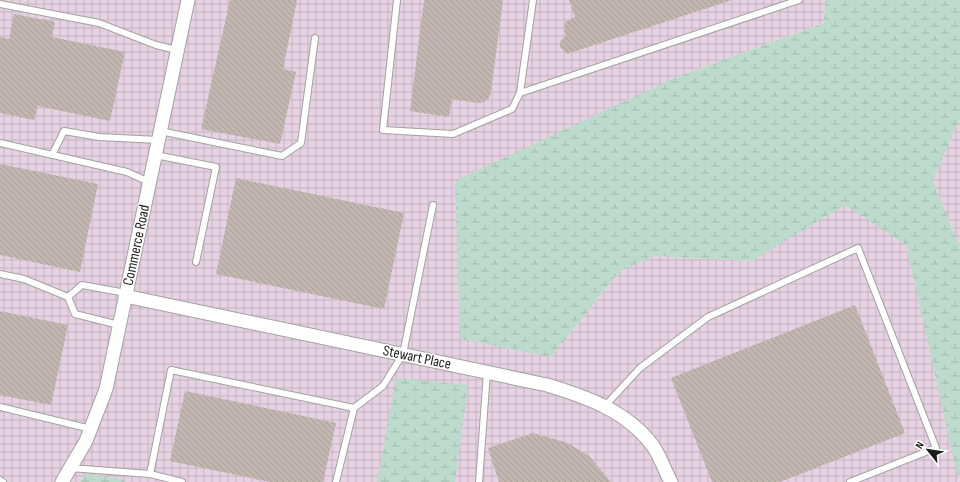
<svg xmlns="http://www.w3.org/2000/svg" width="960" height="482" font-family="'Sofia Sans Condensed',sans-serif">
<defs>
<pattern id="industrial-grid" width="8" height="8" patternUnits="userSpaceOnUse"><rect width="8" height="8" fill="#e6d2e3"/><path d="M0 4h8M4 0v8" fill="none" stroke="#c5b4c2"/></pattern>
<pattern id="wetland-marsh" width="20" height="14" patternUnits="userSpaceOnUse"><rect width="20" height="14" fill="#bddbcc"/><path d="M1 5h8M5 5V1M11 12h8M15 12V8" fill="none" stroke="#a2bbaf"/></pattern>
<pattern id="building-back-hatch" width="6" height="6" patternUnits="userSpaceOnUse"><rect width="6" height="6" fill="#c1b7b0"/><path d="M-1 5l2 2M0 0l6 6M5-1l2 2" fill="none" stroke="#a59d97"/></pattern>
</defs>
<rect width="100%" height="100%" fill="#ede8e0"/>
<!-- industrial -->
<g fill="url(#industrial-grid)">
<polygon points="0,0 825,0 824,23 674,78 551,357 620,271 653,256 752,261 845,204 906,244 960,482 0,482"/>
<polygon points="960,118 960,247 933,181"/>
</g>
<!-- wetland -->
<g fill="url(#wetland-marsh)">
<polygon points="825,0 960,0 960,118 933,181 960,247 960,477 958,478 906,245 845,205 752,261 654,256 620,271 551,357 460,339 455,181 674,78 824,23"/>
<polygon points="396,378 468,385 455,482 377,482"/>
<polygon points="86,473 124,480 125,482 80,482"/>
</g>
<!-- building -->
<g fill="url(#building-back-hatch)">
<polygon points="230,0 297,0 283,69 296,72 280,144 201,129"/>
<polygon points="424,0 503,0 491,92 489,98 484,102 478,103 452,99 449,117 410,111"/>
<polygon points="569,0 732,0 567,54 560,47 560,42 566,35 564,29 565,22 575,17"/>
<polygon points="14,14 55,22 52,37 125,52 110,121 38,106 34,120 0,113 0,37 9,39"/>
<polygon points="0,164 98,184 80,272 0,255"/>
<polygon points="236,178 404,213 384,309 216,274"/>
<polygon points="855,305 905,433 780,482 712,482 671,378"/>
<polygon points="0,311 68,325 51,405 0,395"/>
<polygon points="185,391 336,423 323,482 270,482 170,461"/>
<polygon points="533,433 568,443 589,456 611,482 499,482 488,448"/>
</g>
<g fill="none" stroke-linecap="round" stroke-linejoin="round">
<!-- service casing -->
<g stroke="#a2a2a2" stroke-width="8">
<g id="service">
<polyline points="397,0 383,130 453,134 512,109 520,93 533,0"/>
<polyline points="0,4 99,23 156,45 177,50"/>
<polyline points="520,93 799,0"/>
<polyline points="160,131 282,156 301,143 315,38"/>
<polyline points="0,143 127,172 149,182"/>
<polyline points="52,155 64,131 99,137 158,140"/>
<polyline points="155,155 216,167 196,262"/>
<polyline points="0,274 24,279 68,297"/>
<polyline points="119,325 75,314 68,297 82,285 126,293"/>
<polyline points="605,406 640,368 708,317 858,248 936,448 850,482"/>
<polyline points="0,407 91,429"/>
<polyline points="70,468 150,474 182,482"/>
<polyline points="150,474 171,370 354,408"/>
<polyline points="0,480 3,482"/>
<polyline points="336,482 354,408 383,386 403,354 433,205"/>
<polyline points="479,482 487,372"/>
</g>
</g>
<!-- minor casing -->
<g stroke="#a2a2a2" stroke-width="15">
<g id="minor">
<path d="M125,296L547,385C587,397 627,411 653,446C660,456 665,471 671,482"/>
<polyline points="62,482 86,441 106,389 188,0"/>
</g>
</g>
<!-- service -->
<use href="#service" stroke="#fff" stroke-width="6"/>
<!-- minor -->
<use href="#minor" stroke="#fff" stroke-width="13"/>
</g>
<g text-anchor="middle" stroke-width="3" stroke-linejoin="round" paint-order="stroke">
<!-- street labels -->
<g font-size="15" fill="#1b1b1b" stroke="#fff">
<text transform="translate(136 245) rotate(-78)" y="5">Commerce Road</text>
<text transform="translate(417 357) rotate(12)" y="5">Stewart Place</text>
</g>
</g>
<!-- north arrow -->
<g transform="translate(928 450) rotate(300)" stroke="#ffffff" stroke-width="3" paint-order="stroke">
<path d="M0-3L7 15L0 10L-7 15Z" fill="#1b1b1b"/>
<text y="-6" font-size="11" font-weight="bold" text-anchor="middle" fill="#1b1b1b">N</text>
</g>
</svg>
